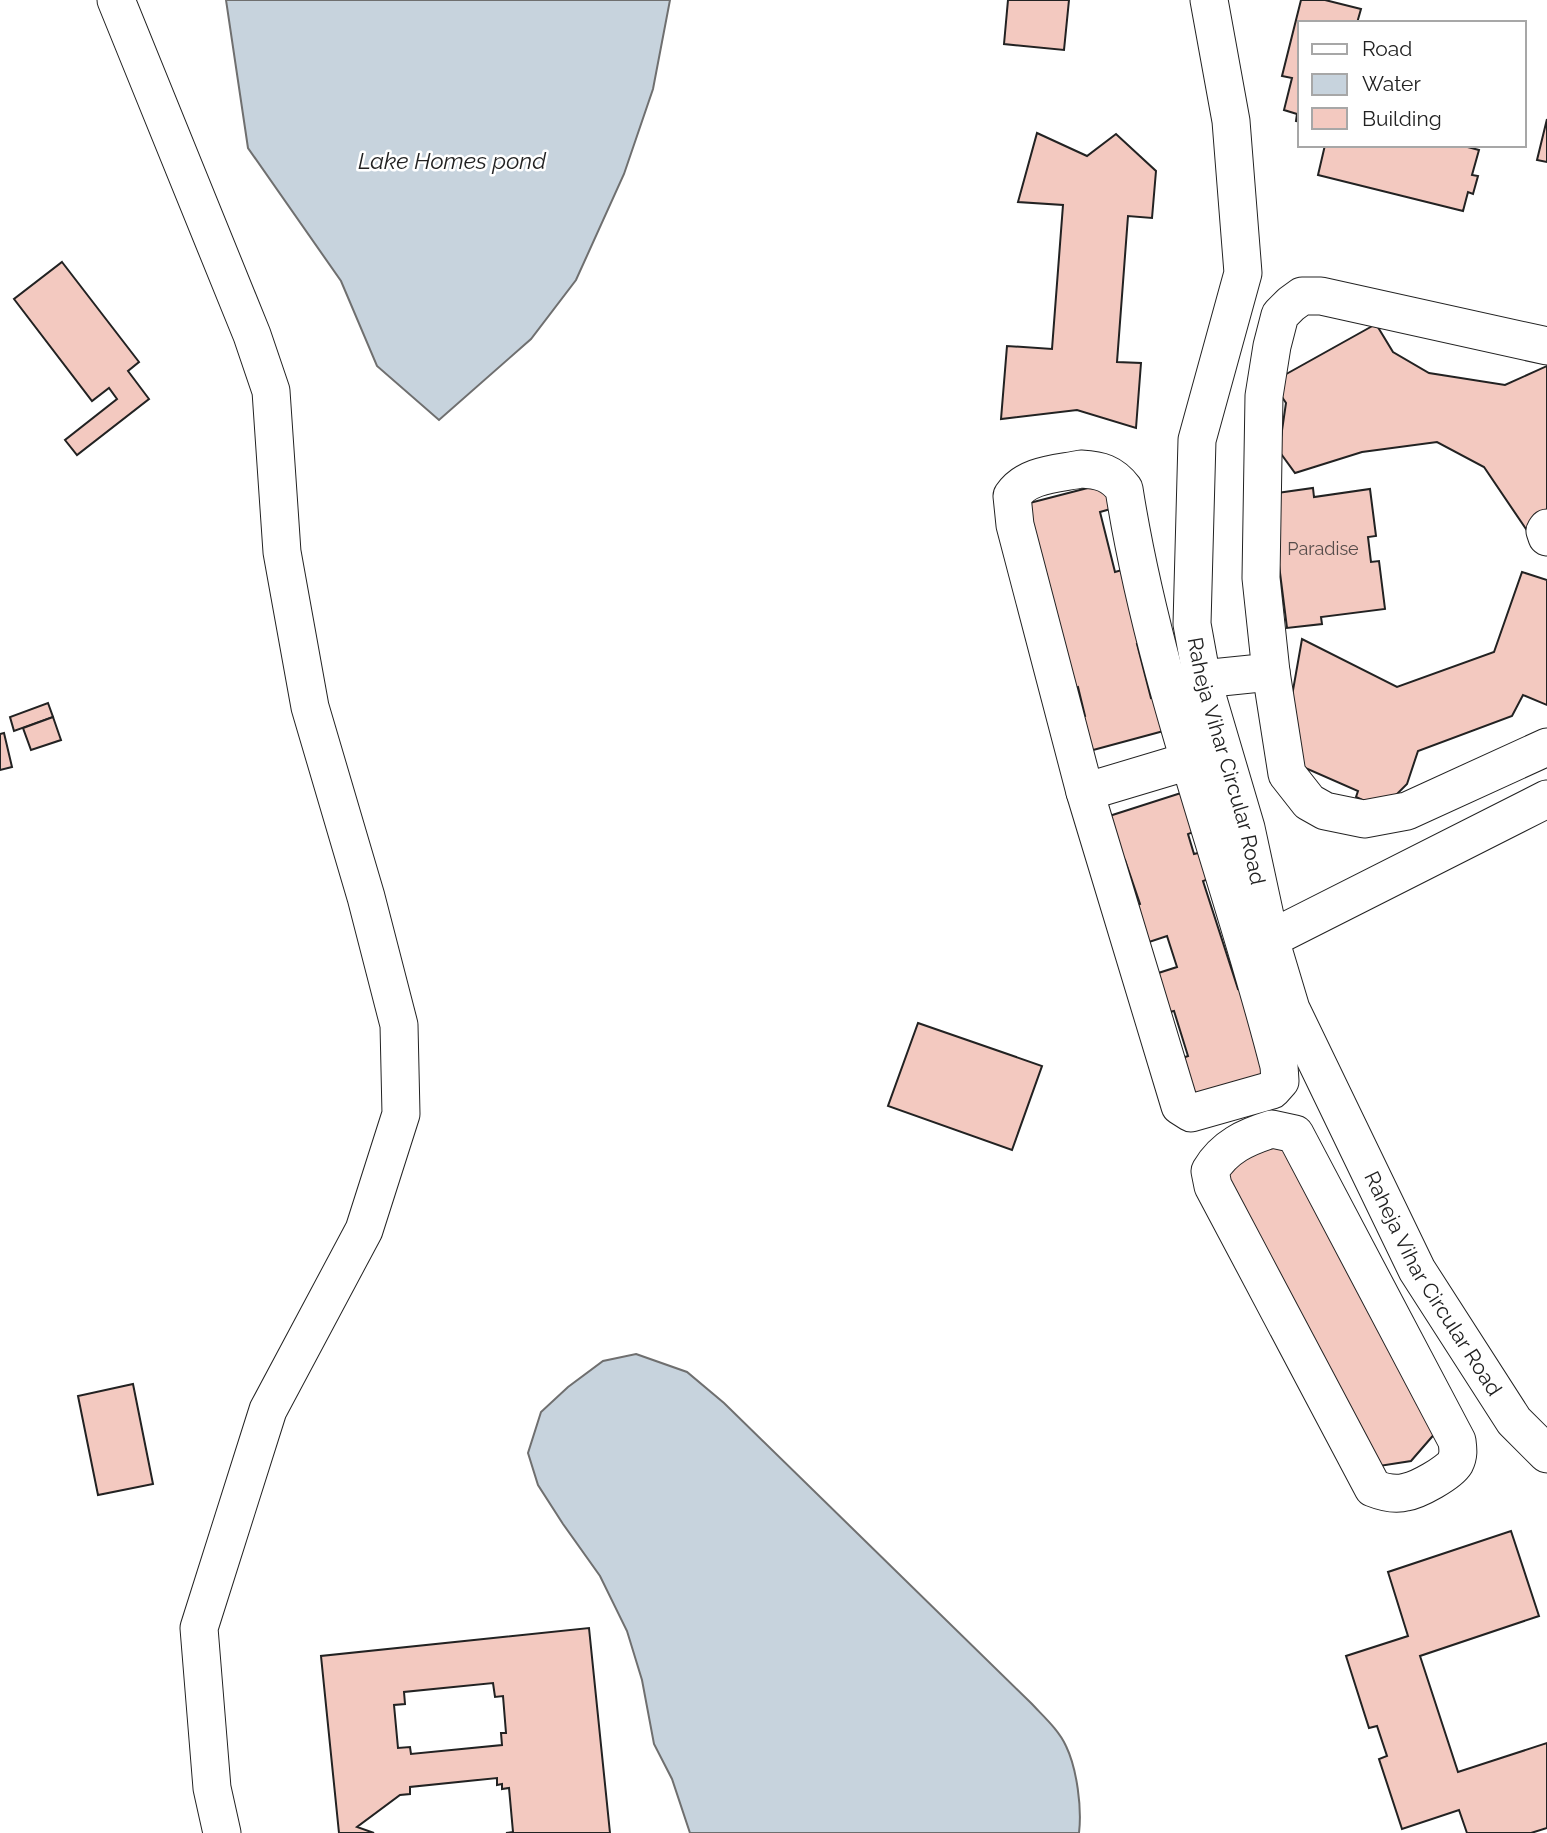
<svg xmlns="http://www.w3.org/2000/svg" width="1547" height="1833" font-family="Raleway,sans-serif">
<rect width="100%" height="100%" fill="#fff"/>
<!-- water -->
<g fill="#c7d3dd" stroke="#6f6f6f" stroke-width="2">
<polygon points="226,0 670,0 653,89 624,174 576,280 531,339 439,420 377,366 341,281 248,148"/>
<path d="M636,1354L687,1372L724,1403L1031,1703C1043,1716 1059,1730 1066,1746C1077,1769 1082,1808 1079,1833H690L672,1779L654,1744L642,1680L627,1631L600,1576L563,1524L538,1485L528,1453L541,1412L568,1387L603,1361Z"/>
</g>
<!-- building -->
<g fill="#f3c9c0" stroke="#222" stroke-width="2" fill-rule="evenodd">
<polygon points="1008,0 1069,0 1064,50 1004,44"/>
<polygon points="1301,0 1325,0 1361,9 1357,23 1300,23 1300,122 1296,121 1297,114 1284,110 1292,78 1282,76"/>
<polygon points="1547,119 1547,162 1537,160"/>
<polygon points="1037,133 1087,156 1116,134 1156,171 1152,218 1128,216 1117,362 1141,363 1136,428 1077,410 1001,419 1007,346 1052,349 1063,205 1018,202"/>
<polygon points="1325,145 1460,145 1479,150 1472,175 1478,176 1473,194 1468,192 1463,211 1318,175"/>
<polygon points="62,262 139,362 128,371 149,399 77,455 65,440 117,399 109,388 92,401 14,299"/>
<polygon points="1376,324 1393,352 1429,373 1505,385 1547,366 1547,519 1528,532 1484,467 1437,442 1362,452 1295,473 1279,451 1286,403 1272,382"/>
<polygon points="1107,483 1114,508 1100,512 1115,572 1129,568 1148,641 1137,644 1151,698 1162,696 1171,729 1082,753 1073,718 1085,716 1078,687 1066,691 1018,506"/>
<polygon points="1313,488 1314,497 1370,489 1376,536 1368,537 1371,562 1379,561 1385,609 1321,617 1322,624 1287,628 1270,494"/>
<polygon points="1522,572 1547,580 1547,705 1523,695 1512,716 1418,751 1407,784 1382,809 1356,797 1358,791 1303,767 1286,730 1302,639 1397,687 1494,652"/>
<polygon points="48,703 53,717 14,731 10,717"/>
<polygon points="53,717 61,740 31,750 23,728"/>
<polygon points="4,733 12,767 0,770 0,734"/>
<polygon points="1184,792 1196,831 1188,834 1194,854 1202,852 1211,878 1203,881 1238,989 1245,987 1274,1078 1190,1105 1176,1060 1188,1056 1174,1011 1161,1014 1149,976 1177,967 1167,936 1140,945 1128,909 1140,904 1125,860 1114,863 1100,819"/>
<polygon points="918,1023 1042,1066 1012,1150 888,1106"/>
<polygon points="1284,1142 1437,1431 1411,1461 1373,1467 1219,1172 1247,1149"/>
<polygon points="133,1384 153,1484 98,1495 78,1396"/>
<polygon points="1511,1531 1539,1616 1420,1656 1458,1772 1547,1743 1547,1828 1531,1833 1467,1833 1459,1810 1402,1829 1379,1759 1387,1756 1377,1726 1369,1728 1346,1656 1408,1636 1388,1572"/>
<path d="M589,1628L610,1833H506L513,1832L509,1788L502,1789V1784L497,1785V1778L410,1787V1794L400,1795L357,1827L374,1833H339L321,1656ZM493,1683L495,1697L503,1696L506,1733H501L502,1745L411,1754L410,1747L398,1748L394,1705L405,1704L404,1692Z"/>
</g>
<g fill="none" stroke-linecap="round" stroke-linejoin="round">
<!-- minor casing -->
<g stroke="#222" stroke-width="39">
<g id="minor">
<polyline points="116,0 252,335 271,391 282,552 310,707 366,897 399,1025 401,1114 364,1230 268,1410 199,1628 212,1788 222,1833"/>
<path id="s1" d="M1209,0L1231,121L1243,273L1197,440L1192,624L1202,679L1246,828L1270,939L1291,1009L1417,1270L1514,1421L1547,1454"/>
<path d="M1081,469C1100,470 1112,473 1124,489C1155,686 1230,873 1279,1066L1280,1081L1272,1090L1191,1113L1180,1106L1085,792L1015,525L1012,496C1027,474 1056,474 1081,469Z"/>
<polyline points="1547,528 1545,531 1547,537"/>
<polyline points="1271,672 1287,774 1309,802 1325,811 1364,819 1407,811 1547,747"/>
<polyline points="1202,679 1271,672 1261,578 1264,396 1272,346 1280,315 1291,304 1302,296 1321,296 1547,346"/>
<polyline points="1085,792 1212,754"/>
<polyline points="1270,939 1547,799"/>
<path d="M1272,1129L1295,1134L1457,1441C1458,1449 1459,1455 1455,1463C1449,1473 1418,1490 1406,1492C1395,1495 1383,1492 1373,1488L1213,1186L1210,1171C1224,1147 1246,1137 1272,1129Z"/>
</g>
</g>
<!-- minor -->
<use href="#minor" stroke="#fff" stroke-width="37"/>
</g>
<g text-anchor="middle" stroke-width="5" stroke-linejoin="round" paint-order="stroke">
<!-- number labels -->
<g font-size="18" fill="#564c4a">
<text x="1323" y="555">Paradise</text>
</g>
<!-- street labels -->
<g font-size="21" fill="#222" stroke="#fff">
<text dy="7" stroke="none"><textPath href="#s1" startOffset="774">Raheja Vihar Circular Road</textPath></text>
<text dy="7" stroke="none"><textPath href="#s1" startOffset="1340">Raheja Vihar Circular Road</textPath></text>
</g>
<!-- water labels -->
<g font-size="23" font-style="italic" fill="#222" stroke="#fff">
<text x="452" y="169">Lake Homes pond</text>
</g>
</g>
<!-- legend -->
<rect x="1298" y="21" width="228" height="126" fill="#ffffff" stroke="#a7a7a7" stroke-width="2"/>
<rect x="1312" y="44" width="35" height="10" fill="#ffffff" stroke="#a7a7a7" stroke-width="2"/>
<text x="1362" y="56" font-size="21" fill="#222222">Road</text>
<rect x="1312" y="74" width="35" height="21" fill="#c7d3dd" stroke="#a7a7a7" stroke-width="2"/>
<text x="1362" y="91" font-size="21" fill="#222222">Water</text>
<rect x="1312" y="108" width="35" height="21" fill="#f3c9c0" stroke="#a7a7a7" stroke-width="2"/>
<text x="1362" y="126" font-size="21" fill="#222222">Building</text>
</svg>
